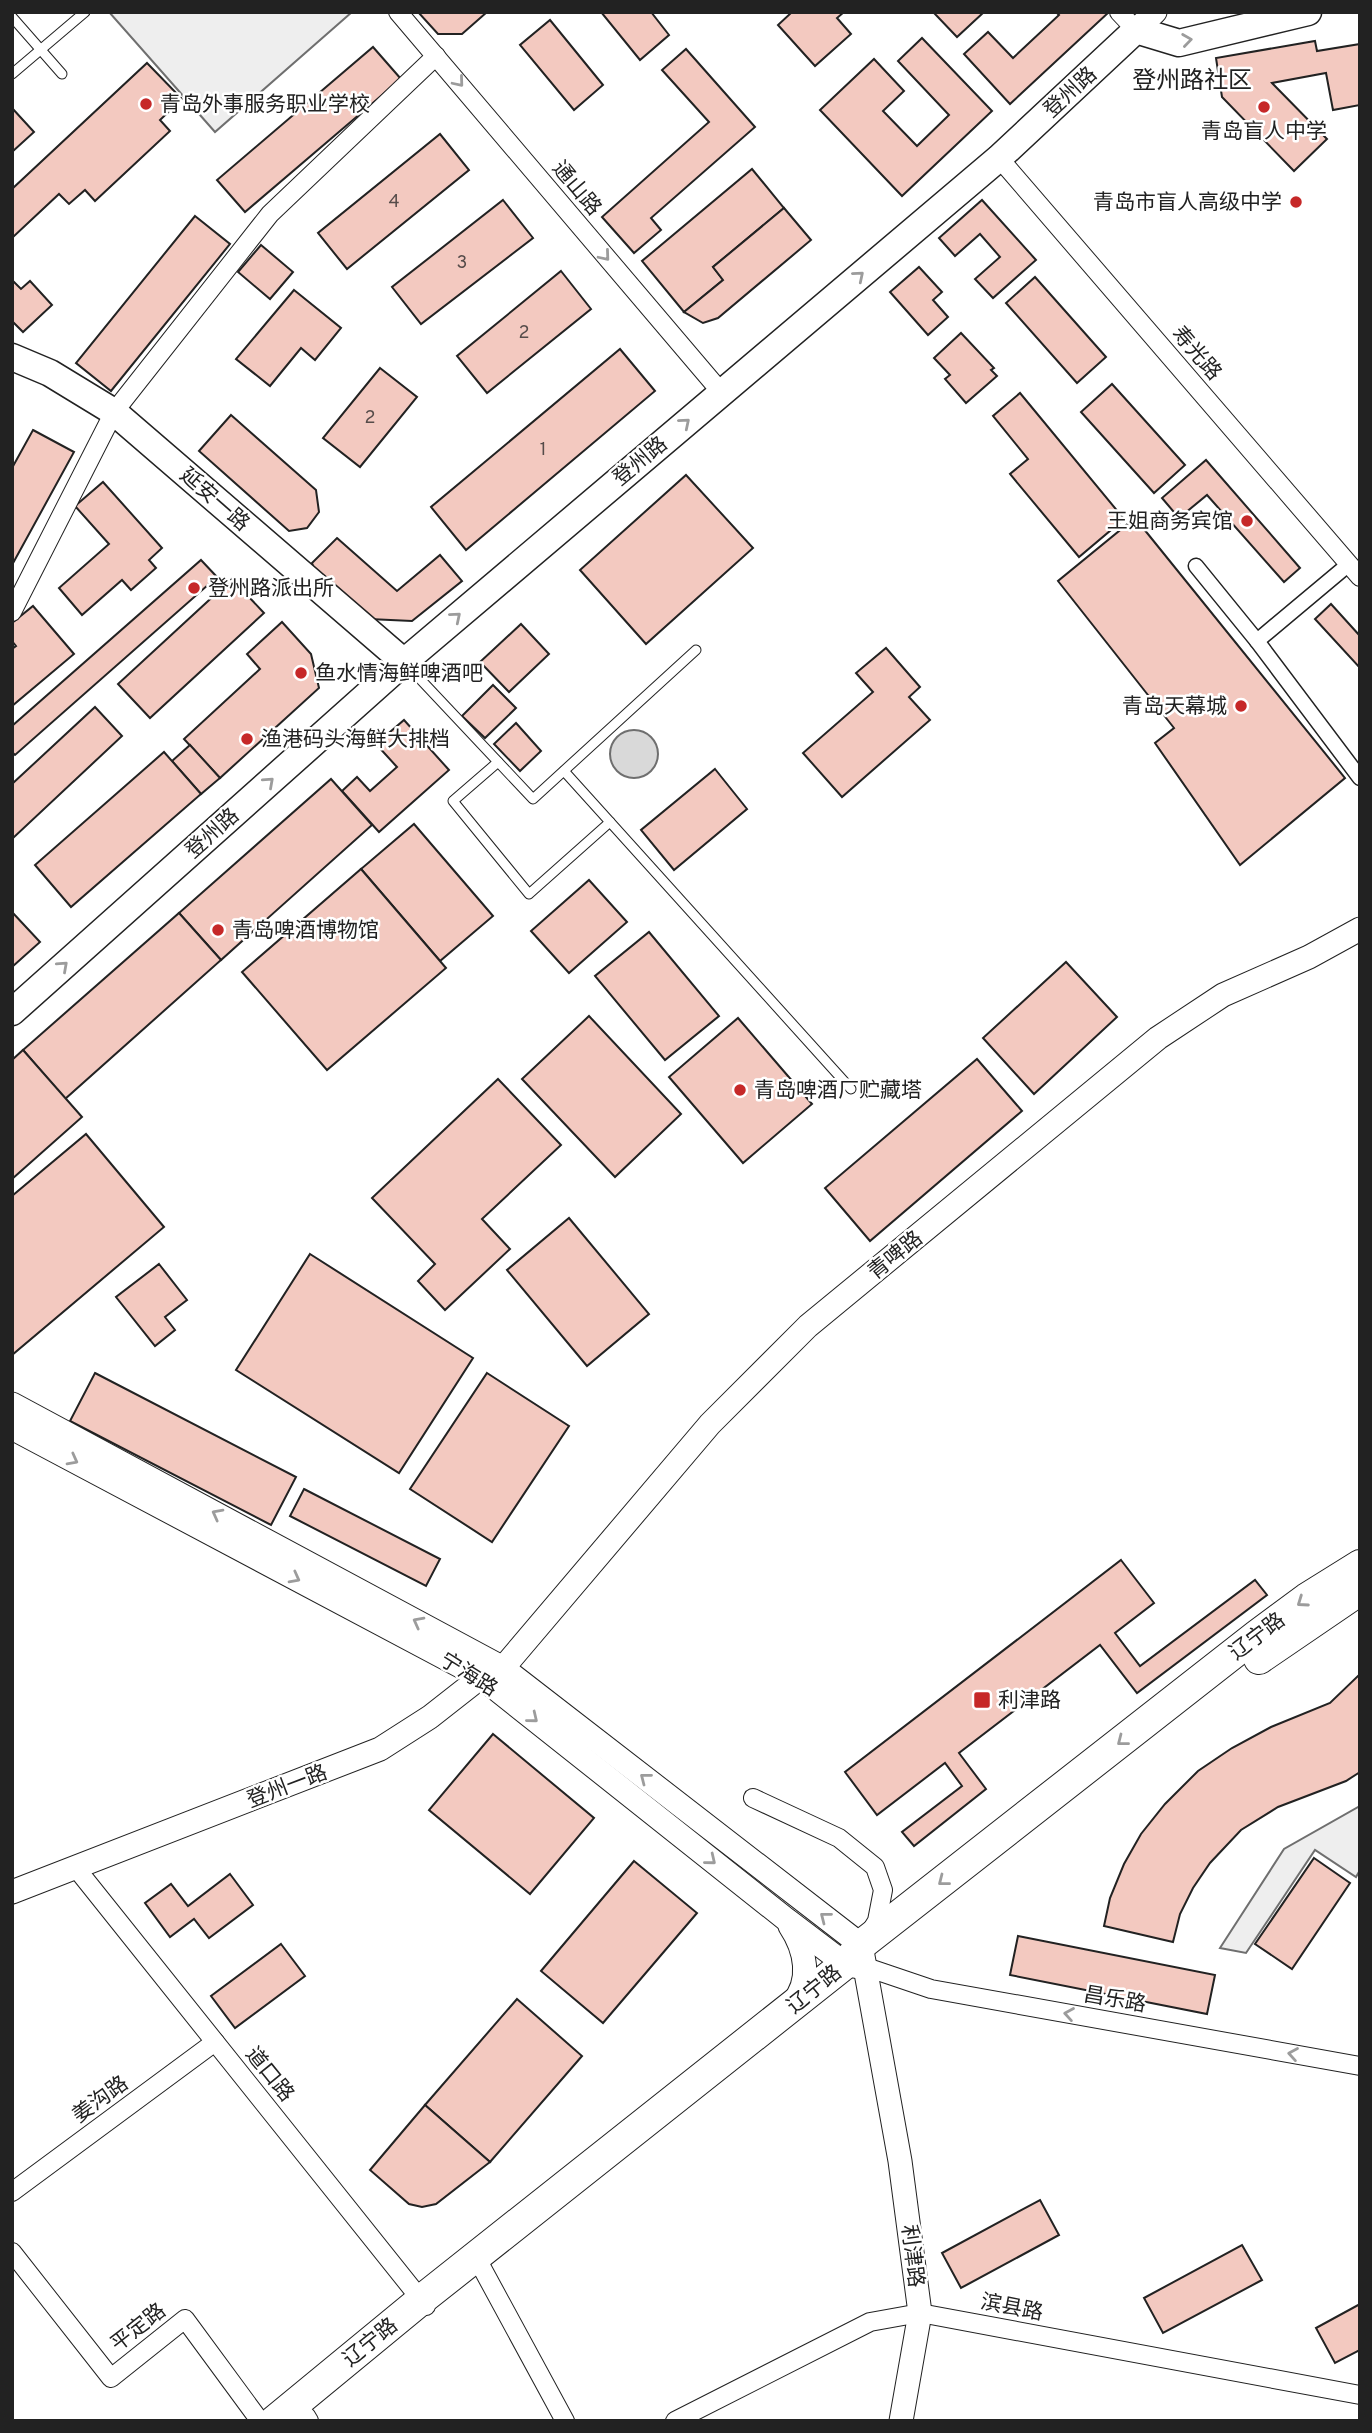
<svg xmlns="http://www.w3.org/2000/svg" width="1372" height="2433" font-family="Overpass,'Noto Sans SC',sans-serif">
<rect width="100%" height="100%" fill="#fff"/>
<!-- green -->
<g fill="#eee" stroke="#6f6f6f" stroke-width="2">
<polygon points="109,12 352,12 215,132"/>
<polygon points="1360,1806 1360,1870 1356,1877 1315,1850 1246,1953 1220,1948 1284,1849"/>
</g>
<!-- water -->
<circle fill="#d9d9d9" stroke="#6f6f6f" stroke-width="2" cx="634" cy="754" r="24"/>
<!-- building -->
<g fill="#f3c9c0" stroke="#222" stroke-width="2">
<polygon points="418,12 487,12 462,34 438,34"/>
<polygon points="601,12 651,12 669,35 640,60"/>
<polygon points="792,12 844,12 837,18 851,34 815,66 778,25"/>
<polygon points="937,12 984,12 957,37 935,14"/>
<polygon points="1056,12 1109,12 1010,104 964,54 988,32 1013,58 1059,15"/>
<polygon points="550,20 603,85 574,110 520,45"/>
<polygon points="922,38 992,111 902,196 820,110 874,59 904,91 883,111 917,146 949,115 898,61"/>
<polygon points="1315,41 1317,51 1360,44 1360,105 1333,110 1326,73 1272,83 1327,139 1294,171 1222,97 1216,58"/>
<polygon points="373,47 401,79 245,212 217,180"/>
<polygon points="686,49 755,127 651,218 661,230 634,253 602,217 709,122 662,70"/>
<polygon points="147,63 182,99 160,120 170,131 95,201 85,190 69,204 59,194 12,238 12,189"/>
<polygon points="12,108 34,132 12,152"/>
<polygon points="440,134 469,170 347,269 318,233"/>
<polygon points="752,169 784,208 713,267 723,280 684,312 642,261"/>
<polygon points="503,200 533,238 421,324 392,287"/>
<polygon points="982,200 1036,260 993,298 975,279 1000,257 980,234 955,256 939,238"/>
<polygon points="784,208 811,240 718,318 703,323 684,312 723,280 713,267"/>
<polygon points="195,216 230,244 111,391 76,363"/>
<polygon points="261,245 293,272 270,299 238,272"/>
<polygon points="919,267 942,292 933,300 948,317 928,335 890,292"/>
<polygon points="561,271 591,309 487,393 457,356"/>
<polygon points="1035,277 1106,357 1077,383 1006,303"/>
<polygon points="12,280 21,289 30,281 52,305 23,332 12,321"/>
<polygon points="294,290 341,328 315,360 301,348 270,386 236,359"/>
<polygon points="961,333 994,368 991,370 997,376 966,403 945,379 950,375 934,358"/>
<polygon points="620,349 655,391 466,550 431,507"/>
<polygon points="380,368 417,397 360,467 323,438"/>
<polygon points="1112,384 1185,465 1154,493 1081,412"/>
<polygon points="1020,393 1124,519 1079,557 1010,474 1028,459 993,416"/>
<polygon points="231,415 316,490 319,512 307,528 289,531 199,451"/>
<polygon points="33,430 74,452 12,565 12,468"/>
<polygon points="1206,460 1300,568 1284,582 1207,495 1179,518 1162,498"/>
<polygon points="686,475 753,548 646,644 580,570"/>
<polygon points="103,482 162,548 149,560 156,568 131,590 122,580 82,615 59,588 109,544 75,506"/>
<polygon points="1135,518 1345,778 1240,865 1155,743 1174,728 1058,581"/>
<polygon points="337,538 397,591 440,555 462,581 412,621 369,619 320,584 312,563"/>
<polygon points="201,560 217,577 15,755 12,752 12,726"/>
<polygon points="232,579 264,613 150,718 118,684"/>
<polygon points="1331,604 1360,636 1360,668 1315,619"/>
<polygon points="33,606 74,654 12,706 12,649 16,646 12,641 12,623"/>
<polygon points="282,622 311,654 319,688 220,778 184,739 260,669 247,654"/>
<polygon points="521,624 549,654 509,692 480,662"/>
<polygon points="886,648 920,687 909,697 930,720 842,797 803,753 873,692 856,673"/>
<polygon points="493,685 516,708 485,738 462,716"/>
<polygon points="95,707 122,736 12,839 12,784"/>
<polygon points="404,720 449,770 379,832 342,791 357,777 370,791 397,767 376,744"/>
<polygon points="516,723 541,751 520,771 494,744"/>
<polygon points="190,745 220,778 201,794 172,761"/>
<polygon points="164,752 201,794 71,907 35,865"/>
<polygon points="715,769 747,809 674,870 641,830"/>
<polygon points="331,779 372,825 221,960 179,913"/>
<polygon points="414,824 493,916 440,961 361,869"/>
<polygon points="361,869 446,968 327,1070 242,972"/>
<polygon points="589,880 627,922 569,973 531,931"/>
<polygon points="12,912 40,942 12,967"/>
<polygon points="179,913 221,960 65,1099 23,1050"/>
<polygon points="649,932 719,1016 665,1060 595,976"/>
<polygon points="1066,962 1117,1017 1034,1094 983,1038"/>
<polygon points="589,1016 681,1114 615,1177 522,1079"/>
<polygon points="738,1018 812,1104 743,1163 669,1077"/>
<polygon points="23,1050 82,1117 12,1179 12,1060"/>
<polygon points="977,1059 1022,1111 870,1241 825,1188"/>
<polygon points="498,1079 561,1145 482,1219 510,1249 445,1310 418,1281 435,1264 372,1198"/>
<polygon points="86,1134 164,1227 12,1355 12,1196"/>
<polygon points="569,1218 649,1314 587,1366 507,1270"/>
<polygon points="310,1254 473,1358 399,1473 236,1370"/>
<polygon points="159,1264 187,1300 165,1317 175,1330 155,1346 116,1297"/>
<polygon points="95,1373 296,1477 271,1525 70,1421"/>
<polygon points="487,1373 569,1426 492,1542 410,1489"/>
<polygon points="304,1489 440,1559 426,1586 290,1516"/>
<polygon points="1121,1560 1154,1603 1115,1633 1140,1666 1255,1580 1267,1595 1137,1693 1100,1645 959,1753 986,1789 914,1846 902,1832 962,1786 945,1763 877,1815 845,1772"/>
<polygon points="1360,1674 1360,1772 1346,1781 1278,1807 1241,1830 1210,1863 1193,1888 1180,1914 1173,1942 1104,1926 1110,1898 1124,1864 1141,1834 1165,1804 1198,1771 1232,1748 1271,1727 1330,1703"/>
<polygon points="493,1734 594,1818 530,1894 429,1810"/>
<polygon points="1314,1858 1350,1883 1292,1969 1255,1944"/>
<polygon points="634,1861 697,1913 603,2023 541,1971"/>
<polygon points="230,1874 253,1905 209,1938 194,1919 170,1937 145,1903 171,1884 188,1906"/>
<polygon points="1018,1936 1215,1975 1207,2014 1010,1975"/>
<polygon points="281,1944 305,1976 235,2028 211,1996"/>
<polygon points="517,1999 582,2056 490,2162 425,2105"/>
<polygon points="425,2105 490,2162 436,2204 422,2207 409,2204 370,2170"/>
<polygon points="1040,2200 1059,2235 961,2288 942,2253"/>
<polygon points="1242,2245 1262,2280 1163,2333 1144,2298"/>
<polygon points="1360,2304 1360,2350 1335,2363 1316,2328"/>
</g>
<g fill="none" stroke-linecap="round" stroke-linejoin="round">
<!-- service casing -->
<g stroke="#222" stroke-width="11">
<g id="service">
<polyline points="12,17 62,74"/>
<polyline points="12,74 85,12"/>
<polyline points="405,663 533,799 696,650"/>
<polyline points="498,762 453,801 529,894 610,822"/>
<polyline points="564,771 851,1089"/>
</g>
</g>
<!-- pedestrian casing -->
<g stroke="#222" stroke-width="17">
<g id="pedestrian">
<polyline points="1196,566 1257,641 1360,778"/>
<polyline points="1257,641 1349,564"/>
</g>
</g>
<!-- minor casing -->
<g stroke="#222" stroke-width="20">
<g id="minor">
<polyline points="398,12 721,392"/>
<polyline points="1119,12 1136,30"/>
<polyline points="999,158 1360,577"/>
<polyline points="12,612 114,412 270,214 436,56"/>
<polyline points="753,1798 839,1838 875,1867 883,1890 877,1921 871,1931"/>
<polyline points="76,1868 426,2306"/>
<polyline points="866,1967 931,1989 1360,2066"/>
<polyline points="12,2192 215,2042"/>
<polyline points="12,2252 111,2378 185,2319 260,2421"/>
<polyline points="482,2268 565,2421"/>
<polyline points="306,2416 309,2421"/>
<polyline points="675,2421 870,2322 920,2313 1360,2395"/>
</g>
</g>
<!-- tertiary casing -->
<g stroke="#222" stroke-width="25">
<g id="tertiary">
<polyline points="1136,30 1155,12"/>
<polyline points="12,1404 503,1668 861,1945 900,2161 920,2313 901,2421"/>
<polyline points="12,1428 481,1677 787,1920 845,1964 859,1967"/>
<polyline points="12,1892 380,1749 430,1717 481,1677 503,1668 710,1424 808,1326 1158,1038 1223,995 1309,957 1360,929"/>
<path d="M790,1926C806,1950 812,1981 792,2004"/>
</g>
</g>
<!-- secondary casing -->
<g stroke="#222" stroke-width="29">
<g id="secondary">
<polyline points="12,357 50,373 114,412 404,662"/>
<polyline points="12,1012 404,662 999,158 1136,30 1179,43 1308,12"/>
</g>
</g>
<!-- primary casing -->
<g stroke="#222" stroke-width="32">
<g id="primary">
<polyline points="1259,1659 1360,1590"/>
<polyline points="274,2421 421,2300 845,1964 861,1945 1257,1635 1307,1598 1360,1565"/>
</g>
</g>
<!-- service -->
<use href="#service" stroke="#fff" stroke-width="9"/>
<!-- pedestrian -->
<use href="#pedestrian" stroke="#fff" stroke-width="14"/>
<!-- minor -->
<use href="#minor" stroke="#fff" stroke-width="18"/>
<!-- tertiary -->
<use href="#tertiary" stroke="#fff" stroke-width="23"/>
<!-- secondary -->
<use href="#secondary" stroke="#fff" stroke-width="26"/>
<!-- primary -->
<use href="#primary" stroke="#fff" stroke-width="30"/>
</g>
<!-- one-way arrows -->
<defs><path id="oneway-chevron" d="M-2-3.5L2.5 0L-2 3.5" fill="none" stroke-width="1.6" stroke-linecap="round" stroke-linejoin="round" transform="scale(1.75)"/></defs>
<g stroke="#9c9c9c">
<use href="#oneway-chevron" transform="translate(1187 40) rotate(-8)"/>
<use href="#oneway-chevron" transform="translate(459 82) rotate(50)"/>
<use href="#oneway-chevron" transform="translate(605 256) rotate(50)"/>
<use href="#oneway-chevron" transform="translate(859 276) rotate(-40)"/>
<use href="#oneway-chevron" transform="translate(685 423) rotate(-40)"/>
<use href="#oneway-chevron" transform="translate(456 617) rotate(-40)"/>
<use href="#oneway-chevron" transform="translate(269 782) rotate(-42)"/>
<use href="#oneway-chevron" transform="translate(63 966) rotate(-42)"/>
<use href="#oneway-chevron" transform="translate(73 1460) rotate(28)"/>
<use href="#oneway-chevron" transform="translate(217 1514) rotate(-152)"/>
<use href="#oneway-chevron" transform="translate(295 1578) rotate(28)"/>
<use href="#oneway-chevron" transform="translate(1302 1602) rotate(145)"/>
<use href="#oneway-chevron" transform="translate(418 1622) rotate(-152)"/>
<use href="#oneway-chevron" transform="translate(533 1718) rotate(39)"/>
<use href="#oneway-chevron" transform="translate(1122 1741) rotate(142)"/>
<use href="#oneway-chevron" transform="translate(645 1778) rotate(-142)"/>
<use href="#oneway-chevron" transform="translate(711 1860) rotate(39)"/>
<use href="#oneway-chevron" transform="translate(943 1881) rotate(142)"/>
<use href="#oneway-chevron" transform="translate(825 1917) rotate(-142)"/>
<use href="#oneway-chevron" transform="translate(1069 2014) rotate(-170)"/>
<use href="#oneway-chevron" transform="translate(1293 2054) rotate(-170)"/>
</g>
<!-- markers -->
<g fill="#c62828" stroke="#fff" stroke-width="2.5">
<circle cx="146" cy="104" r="7"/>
<circle cx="1264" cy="107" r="7"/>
<circle cx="1296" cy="202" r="7"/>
<circle cx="1247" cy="521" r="7"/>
<circle cx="194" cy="588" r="7"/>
<circle cx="301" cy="673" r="7"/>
<circle cx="1241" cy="706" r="7"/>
<circle cx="247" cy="739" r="7"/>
<circle cx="218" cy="930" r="7"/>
<circle cx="740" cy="1090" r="7"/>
<rect x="973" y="1691" width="18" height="18" rx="3.5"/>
</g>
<g text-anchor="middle" stroke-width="5" stroke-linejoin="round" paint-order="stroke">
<!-- number labels -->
<g font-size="18" fill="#564c4a">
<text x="394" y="207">4</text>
<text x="462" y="268">3</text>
<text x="524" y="338">2</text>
<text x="370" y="423">2</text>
<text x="543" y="455">1</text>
</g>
<!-- street labels -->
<g font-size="21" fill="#222" stroke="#fff">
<text transform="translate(1070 92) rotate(-43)" y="7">登州路</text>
<text transform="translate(577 188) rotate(50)" y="7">通山路</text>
<text transform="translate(1197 353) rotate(49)" y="7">寿光路</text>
<text transform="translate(640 461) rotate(-40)" y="7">登州路</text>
<text transform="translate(215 499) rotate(41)" y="7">延安一路</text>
<text transform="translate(212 833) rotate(-42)" y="7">登州路</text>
<text transform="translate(895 1255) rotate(-39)" y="7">青啤路</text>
<text transform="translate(1257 1636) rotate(-37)" y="7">辽宁路</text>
<text transform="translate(469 1674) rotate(32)" y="7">宁海路</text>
<text transform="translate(287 1786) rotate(-21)" y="7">登州一路</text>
<text transform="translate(814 1989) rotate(-39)" y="7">辽宁路</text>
<text transform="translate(1115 1999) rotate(10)" y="7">昌乐路</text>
<text transform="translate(270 2074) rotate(51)" y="7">道口路</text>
<text transform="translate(100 2099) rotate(-36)" y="7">姜沟路</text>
<text transform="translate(913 2256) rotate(83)" y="7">利津路</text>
<text transform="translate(1012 2307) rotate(11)" y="7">滨县路</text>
<text transform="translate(138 2327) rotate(-38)" y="7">平定路</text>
<text transform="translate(370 2342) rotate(-39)" y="7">辽宁路</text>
</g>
<!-- poi labels -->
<g font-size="21" fill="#222" stroke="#fff" text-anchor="start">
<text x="160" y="111">青岛外事服务职业学校</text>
<text x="1264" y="138" text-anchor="middle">青岛盲人中学</text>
<text x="1282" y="209" text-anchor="end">青岛市盲人高级中学</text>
<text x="1233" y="528" text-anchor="end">王姐商务宾馆</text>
<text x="208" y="595">登州路派出所</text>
<text x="315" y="680">鱼水情海鲜啤酒吧</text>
<text x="1227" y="713" text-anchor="end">青岛天幕城</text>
<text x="261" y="746">渔港码头海鲜大排档</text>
<text x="232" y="937">青岛啤酒博物馆</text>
<text x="754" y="1097">青岛啤酒厂贮藏塔</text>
<text x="998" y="1707">利津路</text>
</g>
<!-- quarter labels -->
<g font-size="24" fill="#222" stroke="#fff">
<text x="1192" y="88">登州路社区</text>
</g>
</g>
<!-- border -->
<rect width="1372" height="2433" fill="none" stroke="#222222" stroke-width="28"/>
</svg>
